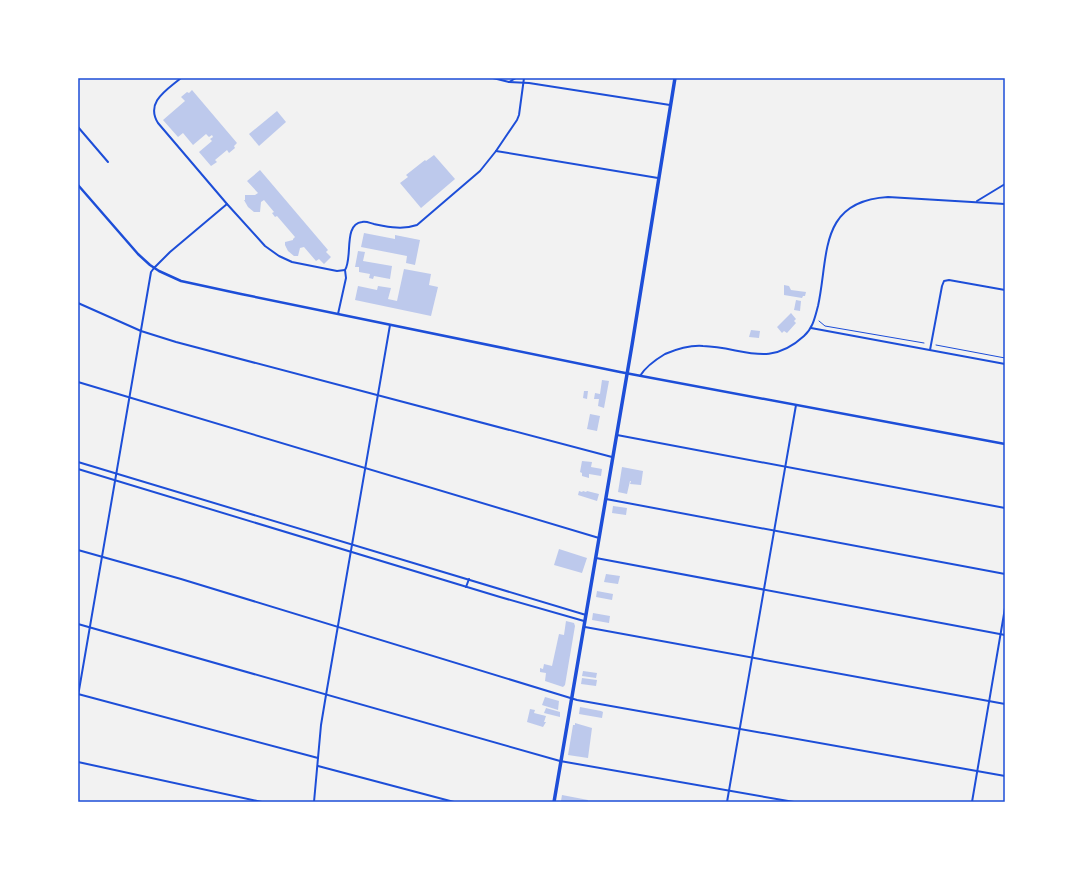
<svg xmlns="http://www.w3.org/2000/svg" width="1083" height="880" font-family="'Nunito Sans',sans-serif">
<rect width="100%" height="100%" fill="#f2f2f2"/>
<!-- building -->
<g fill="#bdc9ec">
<polygon points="192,90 237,143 234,146 235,148 229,153 227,150 215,160 217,162 211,166 199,152 212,141 210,139 213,137 212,135 209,137 206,134 193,145 183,133 178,137 163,120 185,101 181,97 187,92 189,93"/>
<polygon points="277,111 286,122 259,146 249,134"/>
<polygon points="434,155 455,179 421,208 400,183 408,177 406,175 425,160 426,161"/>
<polygon points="260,170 328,250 326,252 331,257 324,264 319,259 316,261 304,247 300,248 298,256 294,256 288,251 285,245 285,242 293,240 293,239 295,237 277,216 275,217 272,213 274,212 264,200 261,202 260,212 254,212 248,207 244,200 245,200 245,195 255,195 258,193 247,181"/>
<polygon points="364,233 395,239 395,235 420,240 415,265 406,263 407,256 361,247"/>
<polygon points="358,251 365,252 363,261 392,266 390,279 374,276 373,279 369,278 370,274 359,272 359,267 355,267"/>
<polygon points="404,269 431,274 429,285 438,287 431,316 355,300 358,286 377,290 378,286 391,288 388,299 397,301"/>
<polygon points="784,285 789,286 791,290 806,292 805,296 803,296 802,298 784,295"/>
<polygon points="796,300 801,301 800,311 794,310"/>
<polygon points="791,313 796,319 794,321 796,323 787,333 784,331 782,333 777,327"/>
<polygon points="751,330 760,331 759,338 749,337"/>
<polygon points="602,380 609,381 604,408 598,406 599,399 594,399 595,393 600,394"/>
<polygon points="584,391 588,391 587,399 583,398"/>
<polygon points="590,414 600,416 597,431 587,429"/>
<polygon points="582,461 592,462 591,467 602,469 601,476 589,474 589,478 582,476 582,473 580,472"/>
<polygon points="622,467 643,471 641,485 630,484 631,481 630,481 627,494 618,492"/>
<polygon points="579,491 582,492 583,491 586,492 587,491 599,494 597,501 578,495"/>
<polygon points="613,506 627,508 626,515 612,513"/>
<polygon points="559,549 587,558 582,573 554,565"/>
<polygon points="606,574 620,576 618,584 604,582"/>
<polygon points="597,591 613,594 612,600 596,597"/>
<polygon points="593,613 610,616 609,623 592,620"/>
<polygon points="566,621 574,623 575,626 565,685 563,687 545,681 546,673 540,672 540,668 543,669 544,664 552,666 559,634 564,635"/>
<polygon points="583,671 597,673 596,678 582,676"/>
<polygon points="582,678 597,680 596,686 581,684"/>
<polygon points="545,697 559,701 558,710 542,705"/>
<polygon points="580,707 601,711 603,712 602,718 579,714"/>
<polygon points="546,708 560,712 560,717 544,713"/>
<polygon points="530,709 535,710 534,713 546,716 544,722 546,722 543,727 527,722"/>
<polygon points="575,723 592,728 588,758 568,755 573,725 575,725"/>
<polygon points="562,795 588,800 588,802 561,801"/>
</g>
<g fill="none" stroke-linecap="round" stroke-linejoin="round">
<!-- path -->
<g stroke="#1d4ed8" stroke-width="1">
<polyline points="819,321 825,326 924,343"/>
<polyline points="936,345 1005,358"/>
</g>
<!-- minor -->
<g stroke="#1d4ed8" stroke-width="2">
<path d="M181,78C167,90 145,102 158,123L227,204L265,246L279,256L292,262L337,271L345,270"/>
<polyline points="493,78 509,82 516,78"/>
<polyline points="509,82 529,83 670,105"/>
<polyline points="78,127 108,162"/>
<polyline points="496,151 658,178"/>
<polyline points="977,201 1005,184"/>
<path d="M345,270C353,258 343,224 362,222C366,221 370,223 374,224C389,227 402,230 417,225L480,171L496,151L517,120L519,115L524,78"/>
<polyline points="78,303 141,331 176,342 612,457"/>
<polyline points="338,314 346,278 345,270"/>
<polyline points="811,328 1005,364"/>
<polyline points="930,350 942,286 944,281 949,280 1005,290"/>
<path d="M640,376C646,366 655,360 665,354C677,349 690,345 703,346C743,347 768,369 804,336C813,328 815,317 818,306C829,256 818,201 888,197L1005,204"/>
<polyline points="78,382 599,538"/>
<polyline points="617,435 1005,508"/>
<polyline points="78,462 586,615"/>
<polyline points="78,469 500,597 584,621"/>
<polyline points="606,499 1005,574"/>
<polyline points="78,550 181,579 577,700 1005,776"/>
<polyline points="596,558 1005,635"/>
<polyline points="466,587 469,579"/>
<polyline points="78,624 560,761 794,802"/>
<polyline points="585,627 1005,704"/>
<polyline points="78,694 318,758"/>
<polyline points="78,696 151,272 154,268 170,252 227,204"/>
<polyline points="78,762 262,802"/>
<polyline points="318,766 454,802"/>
<polyline points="314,802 321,725 326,695 390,325"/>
<polyline points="727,802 796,405"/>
<polyline points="972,802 1005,608"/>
</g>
<!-- tertiary -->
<polyline stroke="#1d4ed8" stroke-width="2.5" points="78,185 138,254 150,265 159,271 181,281 241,294 620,372 1005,444"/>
<!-- primary -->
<polyline stroke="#1d4ed8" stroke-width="3.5" points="554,802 632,345 675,78"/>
</g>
<!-- border -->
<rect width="1083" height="880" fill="none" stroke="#ffffff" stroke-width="158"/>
<rect x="79" y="79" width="925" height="722" fill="none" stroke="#1d4ed8" stroke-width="1.5"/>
</svg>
